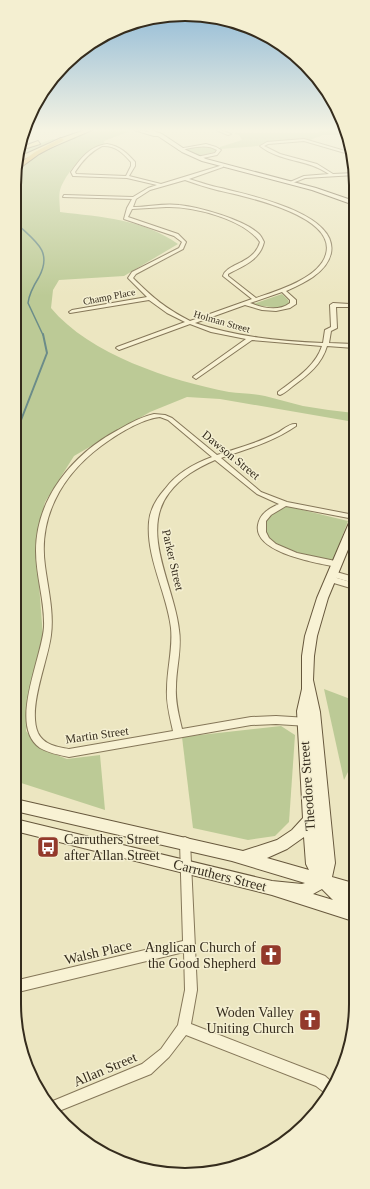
<svg xmlns="http://www.w3.org/2000/svg" width="370" height="1189" font-family="Georgia,serif">
<rect width="100%" height="100%" fill="#ece6c1"/>
<!-- green -->
<g fill="#bcca96">
<path d="M95,130L130,131L104,141L105,145C87,147 68,171 61,187C58,194 60,205 60,212C101,217 143,219 178,244L124,276L59,280L53,290L51,308C89,354 171,381 229,392C241,394 253,393 265,396C278,399 290,403 303,406C320,409 337,411 354,413V422L220,399L187,397L150,412L74,456L45,502L36,545L43,637L26,731L41,749L67,759L100,755L105,810L15,781L17,151L53,139L66,141Z"/>
<polygon points="322,130 343,130 346,131 347,135 323,135 310,140 300,139 264,143 258,146 220,149 220,147 242,140 239,135 234,134 235,133 317,133"/>
<polygon points="200,147 213,148 217,151 200,156 185,149"/>
<polygon points="282,294 288,300 290,305 279,308 254,305 253,304"/>
<path d="M282,505L348,521L333,561C317,557 252,548 266,520C269,514 276,509 282,505Z"/>
<polygon points="324,689 353,700 353,762 344,780"/>
<polygon points="281,726 295,735 289,822 275,836 248,840 193,828 182,737"/>
</g>
<g fill="none" stroke-linecap="round" stroke-linejoin="round">
<!-- stream-far1 -->
<path stroke="#6b8c89" stroke-width="1.5" d="M17,224C35,241 53,251 39,277C34,285 29,294 28,303L43,335"/>
<!-- stream -->
<polyline stroke="#6b8c89" stroke-width="2" points="16,433 47,353 43,334"/>
<!-- street casing -->
<g stroke="#857759" stroke-width="2">
<g id="street">
<polygon points="216,130 220,130 231,134 228,135"/>
<path d="M304,139L352,153V155L304,141L268,144L264,146L280,154L317,164L333,174L355,173V175L305,178L290,184V182L304,176L329,174C308,159 280,162 260,146L267,142Z"/>
<path d="M107,144C120,146 127,153 135,162V166L129,176L161,184L223,165V167L189,179C200,182 210,186 221,188C248,195 339,213 331,253C327,273 302,284 286,291L296,300V304L290,308L276,311L262,310L245,305L195,323C237,337 279,341 323,343L325,330L331,327L330,305L333,303L350,304V292L354,291V307H336L337,328L331,331L329,343L354,344V348L327,346C322,364 308,375 293,386C289,389 285,393 280,395L278,394V392C295,379 315,367 322,346L252,340L196,379L193,377L194,376L246,339L211,332L190,324L119,350L116,348L117,347L185,322L167,313L149,300L70,313L69,312L72,310L147,297L128,278L132,272L179,248L182,242L174,236L124,219L127,208L132,199L63,197L64,195L133,197L148,188L157,185L127,178L73,176L71,172C81,158 90,146 107,144ZM102,146C115,145 123,153 131,162V166L126,176L76,174L75,172C82,161 90,152 102,146ZM185,180C196,184 206,187 217,190C243,196 337,215 326,254C320,278 277,291 256,298L228,276V274C243,266 260,260 264,242C263,240 261,236 259,234C245,220 199,207 179,205C163,203 148,207 133,207L136,199L150,190ZM166,207C193,206 244,219 260,242C254,264 227,263 223,276L252,299L190,321C165,308 153,298 133,278L136,274L183,249L186,242L178,234L128,217L132,209ZM282,292L290,300V303C278,312 263,308 250,303Z"/>
<path d="M206,144L216,147L221,150L217,155L198,159L197,157L215,153L217,150C206,143 192,148 180,150L178,149Z"/>
<path d="M154,414L165,415L172,418L217,455C237,448 258,443 277,433C283,430 289,423 296,424V426C273,442 247,449 221,458L261,492L287,502L354,515V519L286,506L271,515L266,521V532L269,538L276,544L297,553L340,562L341,564L340,566L337,567C318,563 253,553 258,525C260,513 270,508 279,504L257,494L215,460C197,468 181,477 169,493C139,532 175,587 179,630C182,649 176,668 176,687C175,702 179,716 182,729L251,717L276,716L308,718L311,719L313,722L311,725L308,726L276,724L251,725L69,757C59,755 49,753 40,748C8,726 42,658 44,627C45,601 36,577 36,551C36,498 73,454 118,430C130,423 141,417 154,414ZM160,417L168,420L212,457C193,464 177,473 165,489C157,498 150,509 149,522C146,558 167,593 171,628C173,649 167,669 167,689C166,703 170,717 173,731L69,749C57,747 44,745 38,733C27,708 48,661 51,635C54,612 48,589 45,566C38,517 62,475 101,446C116,435 141,419 160,417Z"/>
<polygon points="333,571 354,577 354,583 330,576 329,574 330,572"/>
<polygon points="330,576 354,583 354,589 327,581 326,579 327,577"/>
<polygon points="185,837 189,839 190,842 197,990 191,1024 325,1076 334,1084 329,1096 316,1086 186,1035 169,1057 151,1074 54,1113 48,1103 142,1064 161,1049 178,1025 185,990 184,952 14,993 14,981 183,941 180,842 181,839"/>
</g>
</g>
<!-- secondary casing -->
<g stroke="#67583d" stroke-width="2">
<g id="secondary">
<polygon points="134,130 150,132 146,130 151,130 162,134 186,150 206,159 316,188 354,201 354,205 312,190 202,161 182,152 158,136 154,136"/>
<path d="M354,520V535L328,598L317,636L314,656L313,680L320,712L335,863L332,877L353,883V897L351,896L353,898V921L272,895L15,831V819L272,881L302,884L305,883L232,861L15,811V799L243,851L277,840L292,830L303,818L297,711L302,689V656L305,636L317,598L349,523ZM304,837L306,864L309,870L267,858L287,849ZM322,889L333,900L313,894Z"/>
</g>
</g>
<!-- primary casing -->
<g stroke="#53452e" stroke-width="2">
<g id="primary">
<polygon points="85,130 92,130 17,162 17,158 59,139"/>
<polygon points="38,141 40,144 17,151 19,148"/>
</g>
</g>
<!-- highway casing -->
<g stroke="#53452e" stroke-width="2">
<polygon id="highway" points="61,138 64,140 63,141 39,154 17,170 17,165 35,152"/>
</g>
<!-- street -->
<use href="#street" fill="#f8f2d4" fill-rule="evenodd"/>
<!-- secondary -->
<use href="#secondary" fill="#f8f2d4" fill-rule="evenodd"/>
<!-- primary -->
<use href="#primary" fill="#efe19a" fill-rule="evenodd"/>
<!-- highway -->
<use href="#highway" fill="#dab254" fill-rule="evenodd"/>
</g>
<!-- sky -->
<linearGradient id="sky" x2="0" y2="1"><stop stop-color="#8db8d6"/><stop offset="0.44" stop-color="#f6f4e3"/><stop offset="1" stop-color="#f6f4e3" stop-opacity="0"/></linearGradient>
<rect width="370" height="296" fill="url(#sky)"/>
<!-- icons -->
<defs>
<g id="bus-square" transform="scale(1.15)"><rect x="-9" y="-9" width="18" height="18" rx="4" fill="#93392b" stroke="#f4efd1"/><path d="M-5-6H5V4H4V6H2V4H-2V6H-4V4H-5ZM-3.5-4V0h7V-4ZM-3.5 1.2v1.5H-2V1.2ZM2 1.2v1.5H3.5V1.2Z" fill="#fff"/></g>
<g id="church-square" transform="scale(1.15)"><rect x="-9" y="-9" width="18" height="18" rx="4" fill="#93392b" stroke="#f4efd1"/><path d="M-1.2-6h2.4v3.5h3.3v2.4h-3.3V6h-2.4V-.1h-3.3v-2.4h3.3Z" fill="#fff"/></g>
</defs>
<g fill-rule="evenodd">
<use href="#bus-square" x="48" y="847"/>
<use href="#church-square" x="271" y="955"/>
<use href="#church-square" x="310" y="1020"/>
</g>
<g text-anchor="middle" stroke-width="3" stroke-linejoin="round" paint-order="stroke">
<!-- far-street labels -->
<g font-size="10" fill="#352c1d" stroke="#f4efd1">
<text transform="translate(109 296) rotate(-11)" y="4">Champ Place</text>
<text transform="translate(222 321) rotate(16)" y="4">Holman Street</text>
</g>
<!-- street labels -->
<g font-size="12" fill="#352c1d" stroke="#f4efd1">
<text transform="translate(231 455) rotate(39)" y="4">Dawson Street</text>
<text transform="translate(173 560) rotate(77)" y="4">Parker Street</text>
<text transform="translate(97 735) rotate(-8)" y="4">Martin Street</text>
</g>
<!-- near-street labels -->
<g font-size="14" fill="#352c1d" stroke="#f4efd1">
<text transform="translate(307 786) rotate(-94)" y="5">Theodore Street</text>
<text transform="translate(220 875) rotate(14)" y="5">Carruthers Street</text>
<text transform="translate(98 952) rotate(-13)" y="5">Walsh Place</text>
<text transform="translate(105 1069) rotate(-23)" y="5">Allan Street</text>
</g>
<!-- near-poi labels -->
<g font-size="14" fill="#352c1d" stroke="#f4efd1" text-anchor="end">
<text x="64" y="844" text-anchor="start">Carruthers Street<tspan x="64" dy="16">after Allan Street</tspan></text>
<text x="256" y="952">Anglican Church of<tspan x="256" dy="16">the Good Shepherd</tspan></text>
<text x="294" y="1017">Woden Valley<tspan x="294" dy="16">Uniting Church</tspan></text>
</g>
</g>
<!-- crop -->
<path d="M0 0H370V1189H0ZM185 21H185A164 164 0 0 1 349 185V1004A164 164 0 0 1 185 1168H185A164 164 0 0 1 21 1004V185A164 164 0 0 1 185 21Z" fill="#f4efd1" fill-rule="evenodd"/>
<path fill="none" stroke="#352c1d" stroke-width="2" d="M185 21H185A164 164 0 0 1 349 185V1004A164 164 0 0 1 185 1168H185A164 164 0 0 1 21 1004V185A164 164 0 0 1 185 21Z"/>
</svg>
